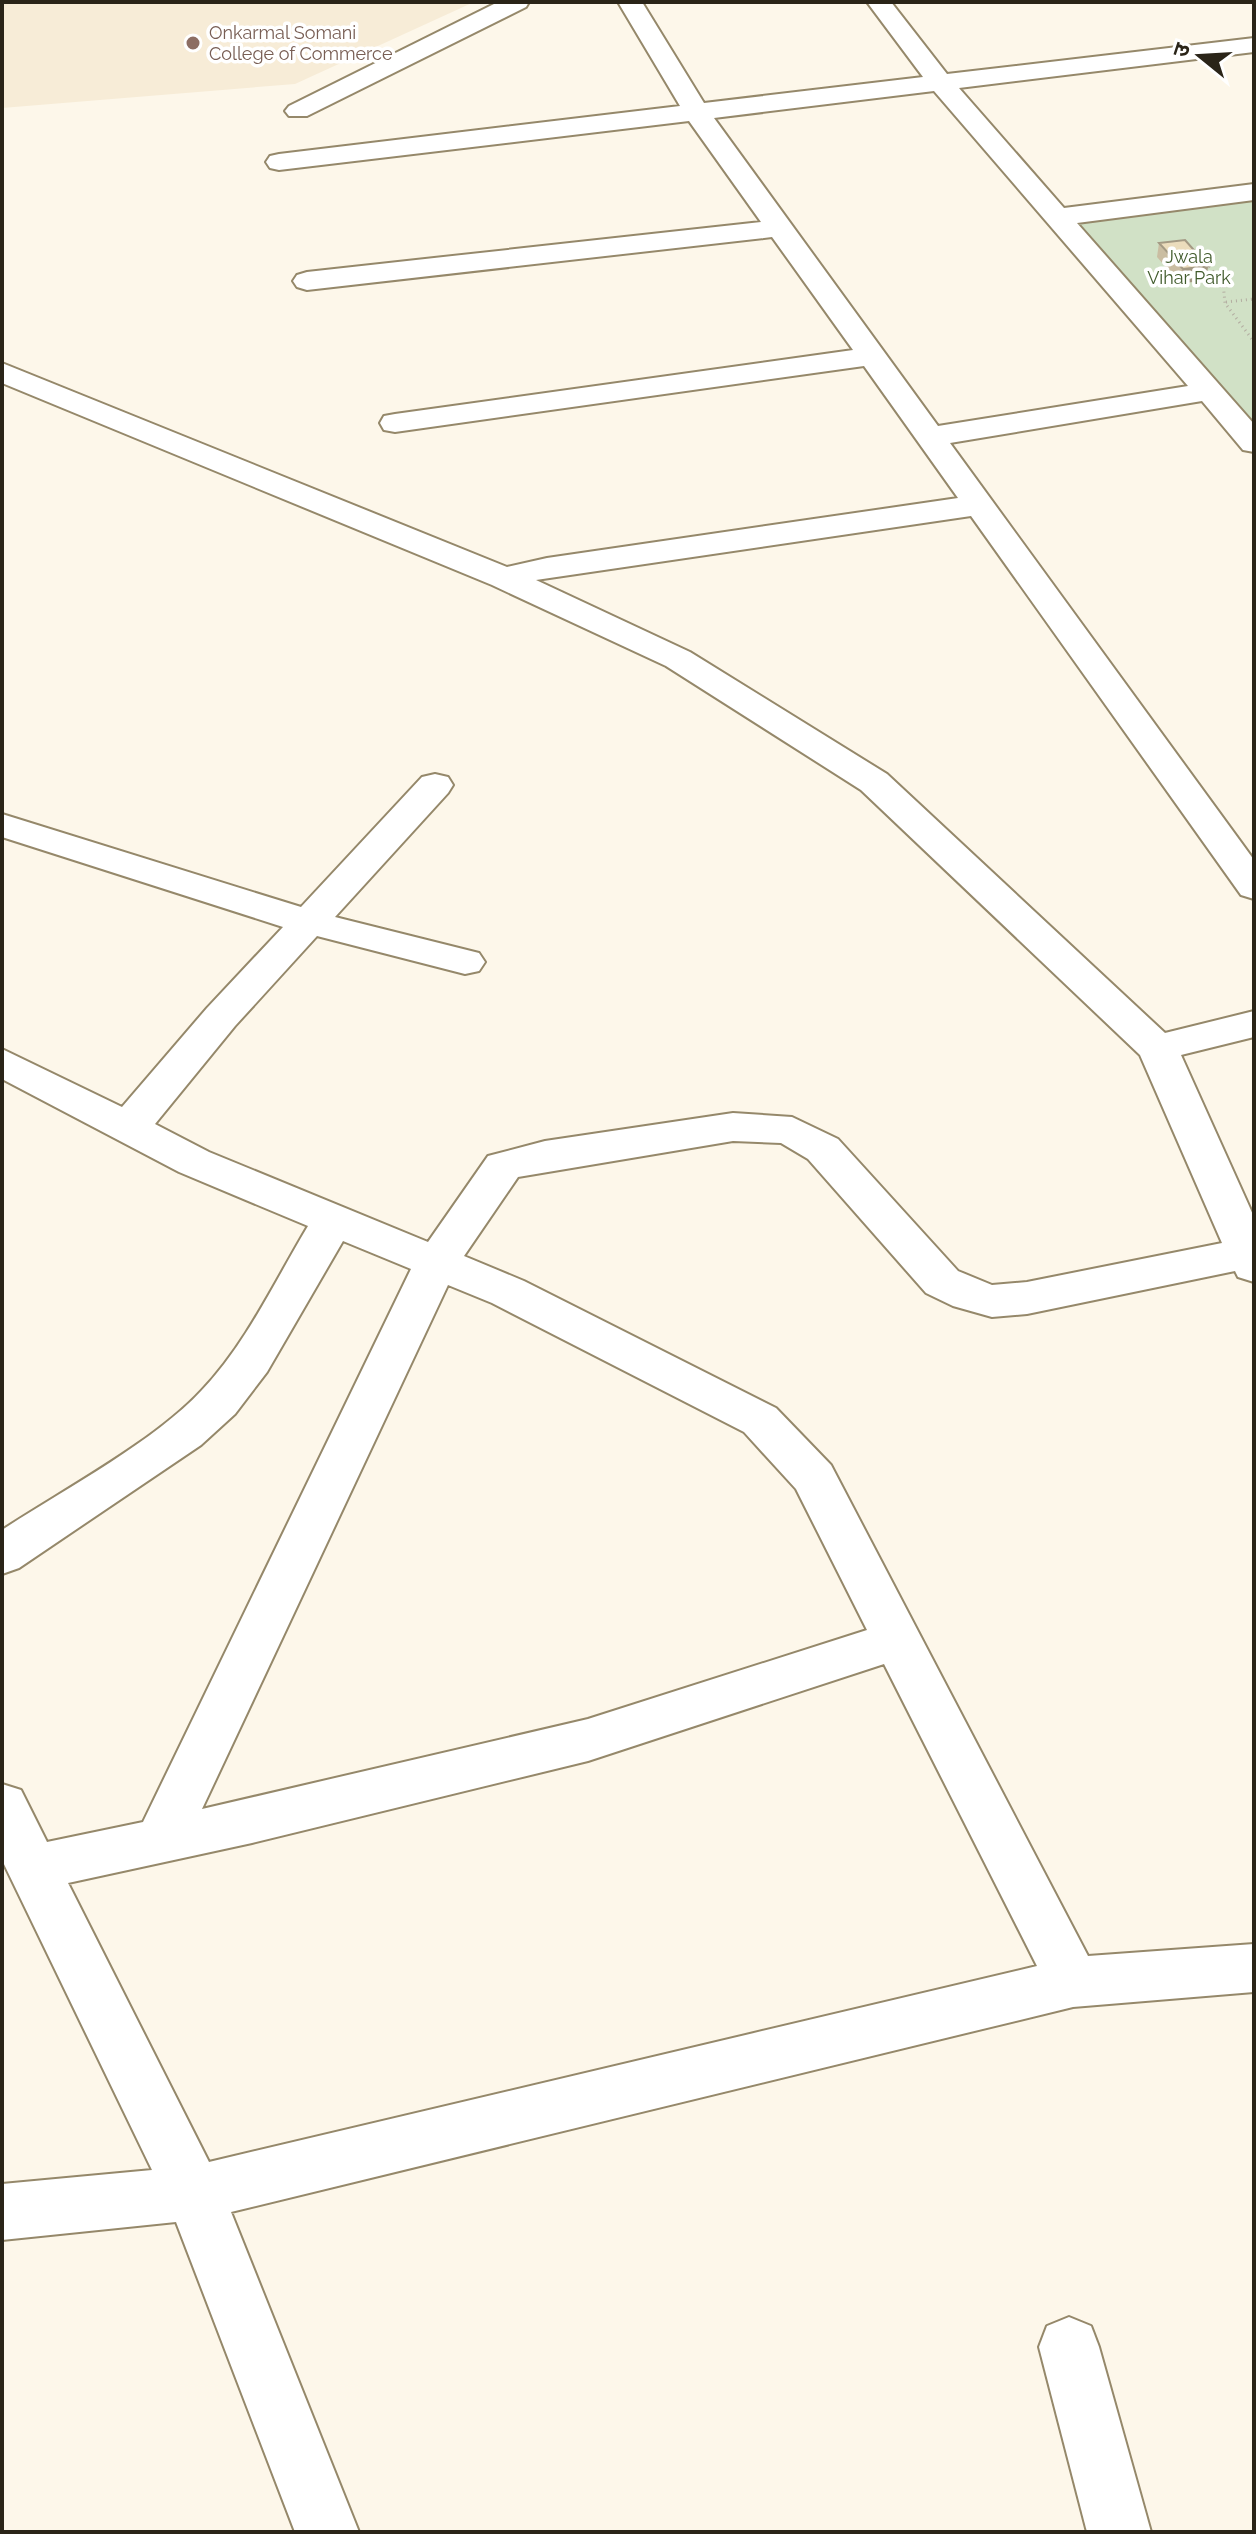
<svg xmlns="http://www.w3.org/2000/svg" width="1256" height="2534" font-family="Raleway,'Noto Sans Devanagari',sans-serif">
<rect width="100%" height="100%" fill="#fdf7ea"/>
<!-- education -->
<polygon fill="#f7ecd7" points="2,2 474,2 295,84 2,108"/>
<!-- green -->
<polygon fill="#d1e1c6" points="1254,192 1254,444 1059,217"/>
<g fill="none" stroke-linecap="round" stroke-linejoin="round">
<!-- minor casing -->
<g stroke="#95886a" stroke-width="4">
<g id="minor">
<polygon points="498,2 529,2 526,7 307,116 289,116 285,111 289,106"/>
<path d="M618,2H642L704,103L923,77L867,2H891L947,74L1254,38V52L959,88L1064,208L1254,184V200L1077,223L1254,424V452L1243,450L1202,401L950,443L1254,860V899L1241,895L971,516L536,580L690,652L887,774L1165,1033L1254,1011V1037L1181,1055L1254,1217V1282L1238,1277L1235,1271L1027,1314L992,1317L953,1306L926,1293L808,1159L781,1143L733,1141L518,1177L464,1256L524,1281L776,1408L831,1465L1088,1956L1254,1944V1992L1073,2007L231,2212L359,2532H295L176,2222L2,2240V2184L152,2170L2,1860V1784L21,1790L47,1842L143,1822L411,1269L343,1241L267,1372L235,1414L201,1445L19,1568L2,1574V1530C63,1490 154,1442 202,1390C246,1344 275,1281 308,1226L179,1172L2,1079V1049L122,1107L207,1008L283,927L2,837V814L301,907L422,777L435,774L448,777L453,785L448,793L335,917L479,953L485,962L479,971L465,974L317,936L235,1026L155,1124L209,1152L428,1242L488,1156L545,1141L733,1113L792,1117L838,1139L958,1271L992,1285L1027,1282L1222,1243L1140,1055L861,790L666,666L492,585L2,383V363L507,567L547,558L958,498L864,366L395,432L384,430L380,423L384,416L395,414L853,350L772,237L307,290L297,287L293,281L297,275L307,272L761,222L689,121L279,170L270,168L266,162L270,156L279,154L680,106ZM934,91L1188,386L938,426L714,118ZM448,1285L492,1303L744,1432L796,1489L867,1630L588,1719L202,1809ZM884,1664L1037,1966L209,2162L68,1883L252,1843L588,1761Z"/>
<polygon points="1069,2317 1091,2326 1099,2347 1151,2532 1087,2532 1039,2347 1047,2326"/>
</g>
</g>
<!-- path -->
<g stroke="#b3ada1" stroke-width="3" stroke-dasharray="1 4" stroke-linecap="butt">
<polyline points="1206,263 1223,283 1225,303 1254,342"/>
<polyline points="1226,302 1254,299"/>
</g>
<!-- minor -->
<use href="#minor" fill="#fff" fill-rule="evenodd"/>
</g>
<!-- wall -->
<polygon fill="#cabda2" points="1159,243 1208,266 1206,281 1180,283 1157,257"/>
<!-- shaded-wall -->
<polygon fill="#a49a84" points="1208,266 1206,281 1180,283 1183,269"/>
<!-- building -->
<polygon fill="#ebdcbc" stroke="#a49a84" stroke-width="2" points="1185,240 1208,266 1183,269 1159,243"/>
<!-- markers -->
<circle fill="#8d6e63" stroke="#fff" stroke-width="3" cx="193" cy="43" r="8"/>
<g text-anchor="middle" stroke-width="7" stroke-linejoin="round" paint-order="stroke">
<!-- far-education labels -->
<g font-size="18" fill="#785e54" stroke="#fff" text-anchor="start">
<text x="209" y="39">Onkarmal Somani<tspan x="209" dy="21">College of Commerce</tspan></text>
</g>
<!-- far-park labels -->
<g font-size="18" fill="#415b2c" stroke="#fff">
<text x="1189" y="263">Jwala<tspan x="1189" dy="21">Vihar Park</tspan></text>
</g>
</g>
<!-- border -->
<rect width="1256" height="2534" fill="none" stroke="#2a2418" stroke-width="8"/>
<!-- north arrow -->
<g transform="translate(1200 56) rotate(288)" stroke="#ffffff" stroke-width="6" paint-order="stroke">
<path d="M0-6L14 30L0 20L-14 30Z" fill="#2a2418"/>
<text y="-12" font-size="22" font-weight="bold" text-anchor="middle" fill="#2a2418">उ</text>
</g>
</svg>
